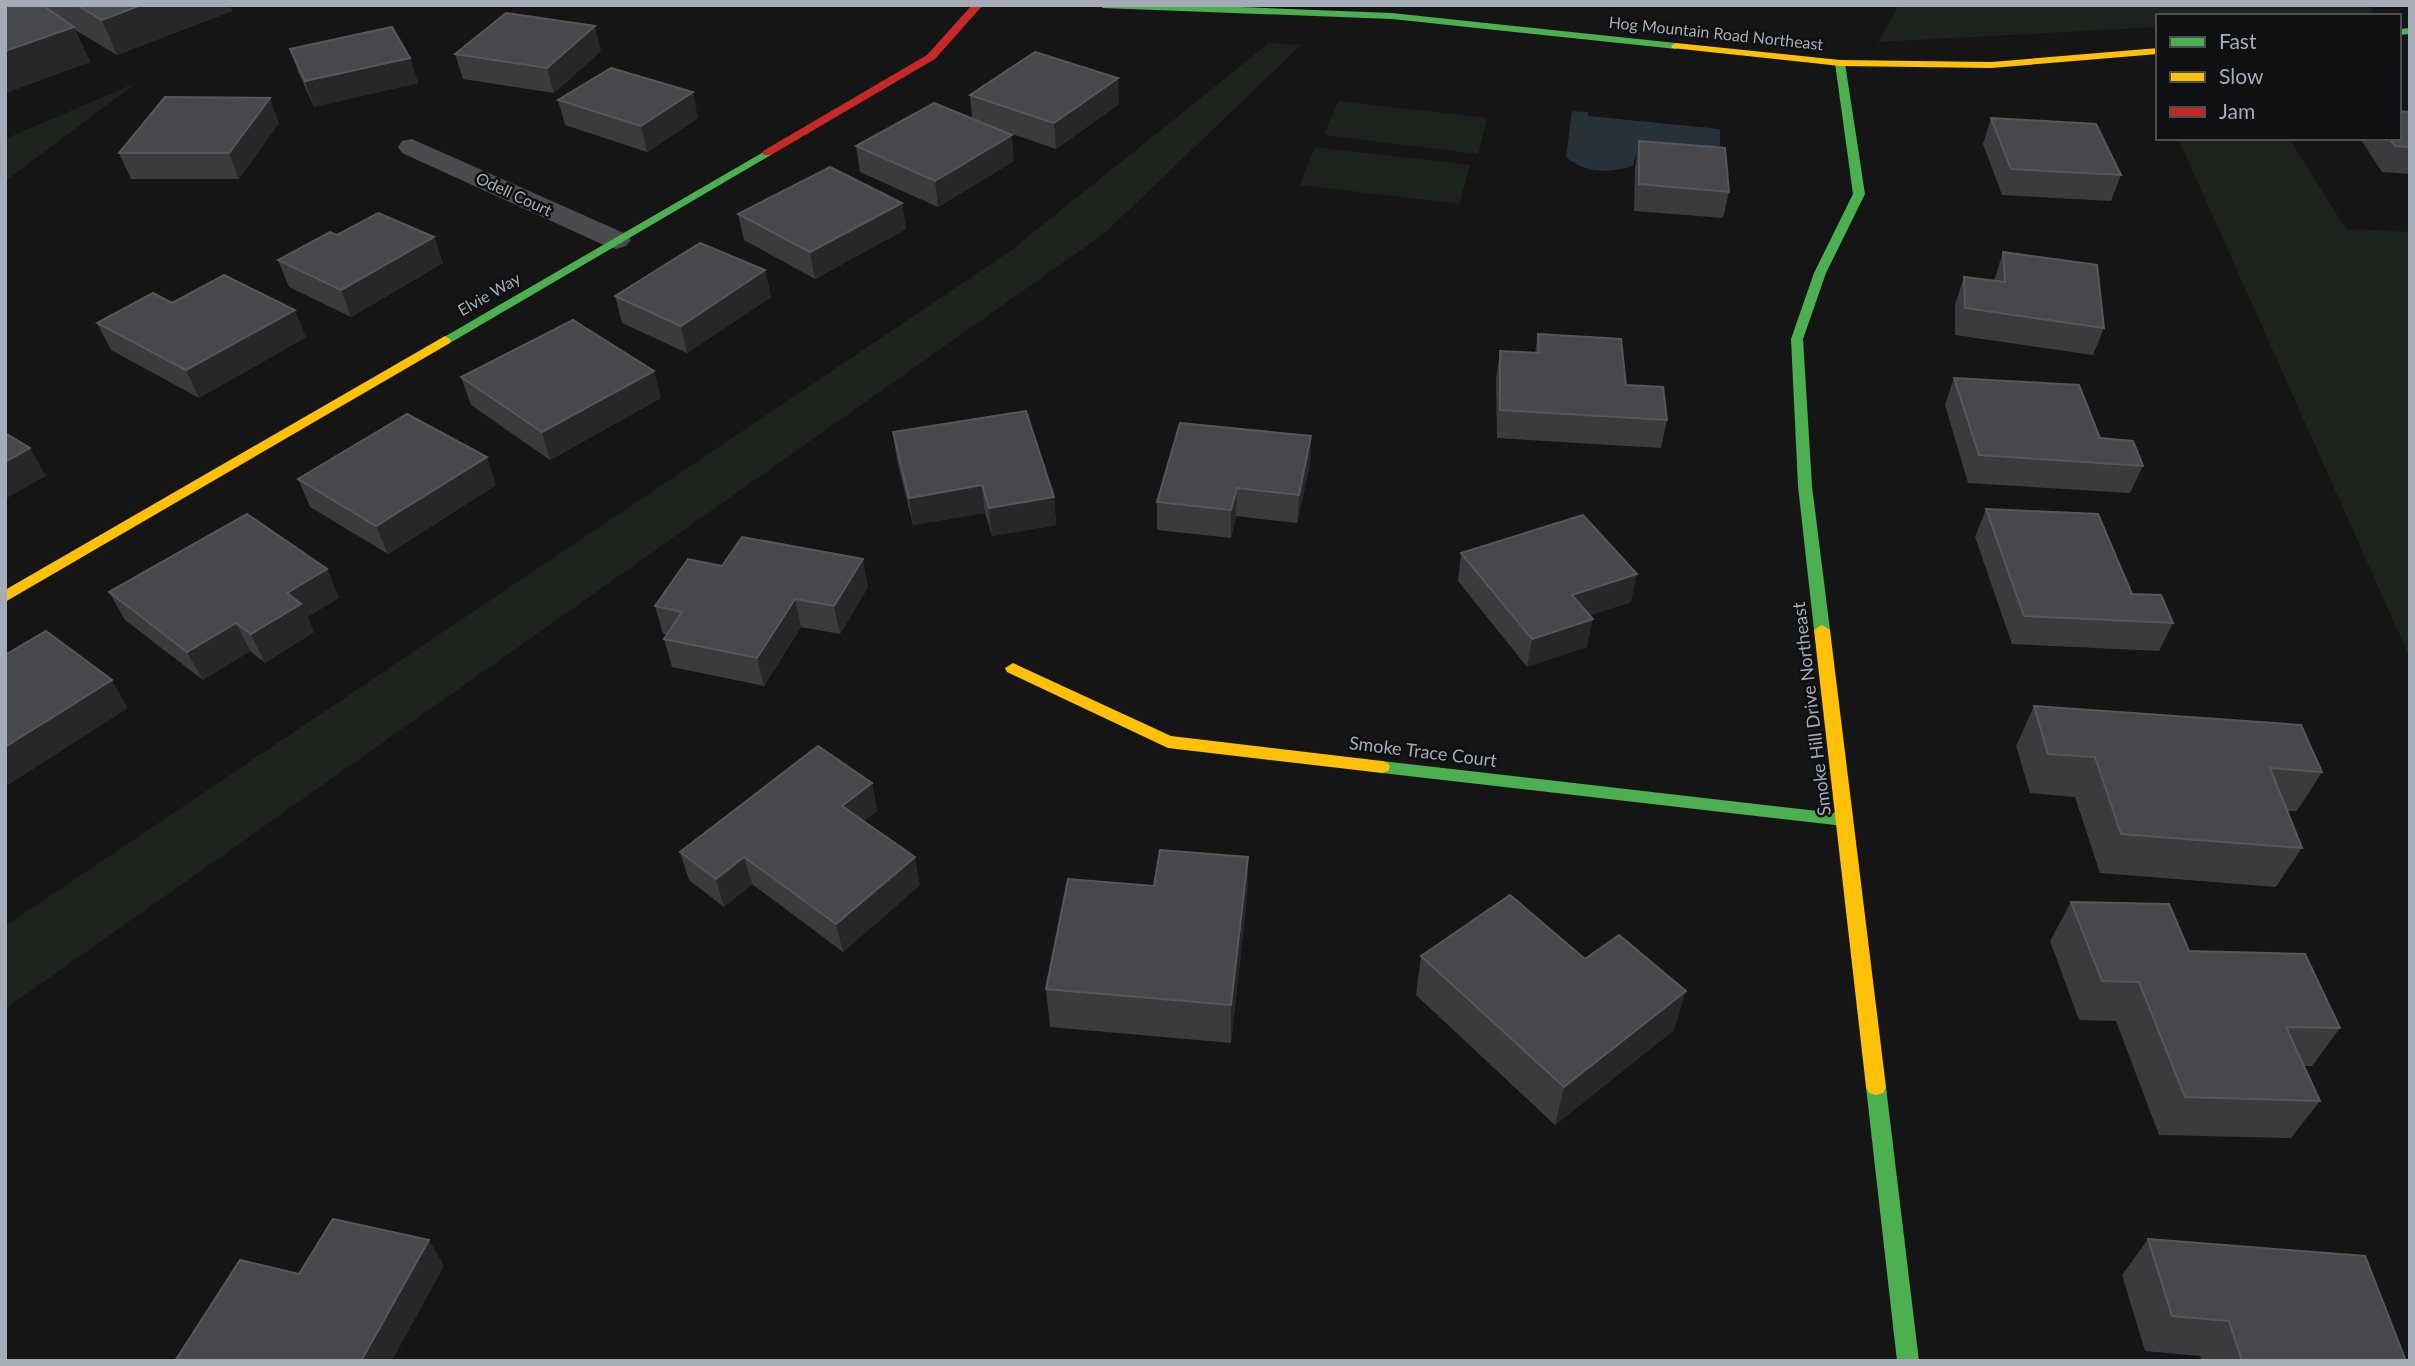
<svg xmlns="http://www.w3.org/2000/svg" width="2415" height="1366" font-family="Lato,sans-serif">
<rect width="100%" height="100%" fill="#151516"/>
<!-- green -->
<g fill="#1b231c">
<polygon points="1899,5 2369,5 2375,15 2158,16 2158,27 1878,42"/>
<polygon points="1269,43 1301,45 1105,233 5,1009 5,926 1009,252"/>
<polygon points="138,82 5,181 5,139"/>
<polygon points="1338,101 1487,118 1478,154 1324,135"/>
<polygon points="2178,138 2289,138 2346,229 2410,232 2410,658"/>
<polygon points="1315,147 1470,165 1459,204 1300,185"/>
</g>
<!-- water -->
<path fill="#273139" d="M1572,111L1588,112V116L1720,129V171L1696,161L1636,155L1633,166C1610,173 1586,174 1566,157Z"/>
<g fill="none" stroke-linecap="round" stroke-linejoin="round">
<!-- street -->
<polygon fill="#494b4f" fill-rule="evenodd" points="412,139 626,234 631,240 626,246 616,249 606,246 402,153 398,147 402,141"/>
<!-- fast -->
<g fill="#4caf50" fill-rule="evenodd">
<polygon points="1098,5 1189,5 1392,13 1676,43 1681,46 1676,49 1392,19 1103,8"/>
<polygon points="2410,28 2410,34 2399,35 2399,29"/>
<polygon points="1840,60 1845,63 1865,194 1826,273 1803,339 1812,486 1830,630 1822,635 1814,630 1798,486 1791,339 1814,273 1853,194 1835,63"/>
<polygon points="767,150 773,153 771,155 450,343 445,344 439,340"/>
<polygon points="1382,761 1844,814 1850,815 1852,820 1850,825 1844,826 1382,773 1376,771 1374,767 1376,763"/>
<polygon points="1876,1079 1883,1081 1886,1087 1919,1361 1897,1361 1866,1087 1869,1081"/>
</g>
<!-- slow -->
<g fill="#ffc107" fill-rule="evenodd">
<polygon points="1676,43 1840,60 1991,62 2158,48 2158,54 1991,68 1840,66 1672,48 1671,46"/>
<polygon points="445,336 451,340 450,343 5,602 5,590"/>
<polygon points="1822,625 1830,630 1886,1087 1883,1093 1876,1095 1869,1093 1866,1087 1814,630"/>
<polygon points="1013,663 1171,736 1382,761 1388,763 1390,767 1388,771 1382,773 1168,748 1007,672 1005,668"/>
</g>
<!-- jam -->
<polygon fill="#c62828" fill-rule="evenodd" points="972,5 983,5 935,59 771,155 763,155 763,151 927,55"/>
</g>
<!-- wall -->
<g fill="#3b3b3e">
<polygon points="5,5 229,5 232,11 117,55 75,30 90,62 5,93"/>
<polygon points="290,49 410,58 418,83 314,107 299,74"/>
<polygon points="601,51 554,93 463,79 455,54"/>
<polygon points="970,95 1119,104 1056,149 998,129 1014,161 938,207 860,172 856,146 972,118"/>
<polygon points="558,100 698,118 647,152 565,125"/>
<polygon points="2410,112 2410,174 2382,172 2360,138 2399,138"/>
<polygon points="1991,118 2121,175 2111,201 2002,195 1983,144"/>
<polygon points="279,123 239,179 131,179 119,153"/>
<polygon points="1639,141 1729,192 1723,218 1634,211 1635,167"/>
<polygon points="902,203 906,229 815,279 744,240 738,214"/>
<polygon points="337,235 434,237 443,263 351,317 289,287 278,260"/>
<polygon points="2003,252 2104,328 2093,355 1955,335 1955,304 1964,277 1994,281"/>
<polygon points="765,270 771,297 687,353 622,323 615,296"/>
<polygon points="172,303 306,337 199,398 111,350 97,323"/>
<polygon points="1538,334 1626,385 1667,420 1661,448 1497,438 1496,379 1500,351 1535,353"/>
<polygon points="461,377 661,398 550,460 471,405"/>
<polygon points="1954,378 2100,438 2143,466 2130,493 1968,483 1945,405"/>
<polygon points="893,432 1054,497 1056,525 992,536 985,513 913,525 897,460"/>
<polygon points="1311,436 1310,464 1297,523 1236,516 1231,538 1157,530 1157,502"/>
<polygon points="298,479 496,485 388,554 310,507"/>
<polygon points="1986,509 2132,594 2173,623 2159,651 2012,644 1975,537"/>
<polygon points="1461,553 1631,602 1590,615 1587,647 1527,667 1458,581"/>
<polygon points="722,566 868,587 840,634 801,627 764,686 672,667 664,639 667,635 663,634 655,606"/>
<polygon points="327,569 339,598 307,617 314,632 265,663 250,651 203,680 125,620 109,592"/>
<polygon points="2034,706 2322,772 2297,811 2287,811 2302,848 2276,887 2100,873 2075,797 2030,793 2016,746"/>
<polygon points="872,783 877,811 863,822 920,885 843,952 752,884 724,907 689,880 680,852"/>
<polygon points="1248,857 1247,897 1231,1043 1050,1027 1046,989"/>
<polygon points="2071,902 2189,951 2340,1028 2312,1066 2304,1066 2320,1101 2291,1138 2159,1135 2116,1021 2079,1020 2050,941"/>
<polygon points="1421,956 1585,959 1674,1030 1555,1125 1416,995"/>
<polygon points="2148,1239 2406,1361 2202,1361 2200,1356 2145,1351 2122,1275"/>
</g>
<!-- shaded-wall -->
<g fill="#272729">
<polygon points="141,5 229,5 232,11 117,55 102,20"/>
<polygon points="595,26 601,51 554,93 547,68"/>
<polygon points="74,27 90,62 5,93 5,51"/>
<polygon points="410,58 418,83 314,107 305,81"/>
<polygon points="1118,78 1119,104 1056,149 1054,123"/>
<polygon points="693,92 698,118 647,152 641,126"/>
<polygon points="270,98 279,123 239,179 229,153"/>
<polygon points="1012,135 1014,161 938,207 935,181"/>
<polygon points="902,203 906,229 815,279 810,252"/>
<polygon points="434,237 443,263 351,317 341,290"/>
<polygon points="765,270 771,297 687,353 681,326"/>
<polygon points="295,310 306,337 199,398 186,370"/>
<polygon points="654,371 661,398 550,460 542,432"/>
<polygon points="1311,436 1310,464 1297,523 1299,495"/>
<polygon points="30,448 46,476 5,499 5,462"/>
<polygon points="487,457 496,485 388,554 376,526"/>
<polygon points="982,485 985,513 913,525 909,498"/>
<polygon points="1237,488 1236,516 1231,538 1231,510"/>
<polygon points="1054,497 1056,525 992,536 989,508"/>
<polygon points="863,559 868,587 840,634 834,606"/>
<polygon points="327,569 339,598 307,617 314,632 265,663 251,634 287,593"/>
<polygon points="1637,574 1631,602 1567,623 1572,595"/>
<polygon points="795,599 801,627 764,686 757,658"/>
<polygon points="1593,619 1587,647 1527,667 1532,639"/>
<polygon points="236,623 250,651 203,680 187,652"/>
<polygon points="112,680 128,708 5,787 5,747"/>
<polygon points="872,783 877,811 848,834 842,806"/>
<polygon points="744,857 752,884 724,907 716,879"/>
<polygon points="915,857 920,885 843,952 836,924"/>
<polygon points="1248,857 1247,897 1231,1043 1231,1005"/>
<polygon points="1686,991 1674,1030 1555,1125 1564,1087"/>
<polygon points="429,1240 444,1266 392,1361 361,1361"/>
</g>
<!-- building -->
<g fill="#46484b" stroke="#55575c" stroke-width="2">
<polygon points="5,5 42,5 74,27 5,51"/>
<polygon points="77,5 141,5 102,20"/>
<polygon points="506,13 595,26 547,68 455,54"/>
<polygon points="392,27 410,58 305,81 290,49"/>
<polygon points="1035,52 1118,78 1054,123 970,95"/>
<polygon points="611,68 693,92 641,126 558,100"/>
<polygon points="165,97 270,98 229,153 119,153"/>
<polygon points="934,103 1012,135 935,181 856,146"/>
<polygon points="2399,111 2410,112 2410,147 2395,146 2389,138 2399,138"/>
<polygon points="1991,118 2096,124 2121,175 2011,169"/>
<polygon points="1639,141 1725,148 1729,192 1639,184"/>
<polygon points="830,167 902,203 810,252 738,214"/>
<polygon points="378,213 434,237 341,290 278,260 330,232 337,235"/>
<polygon points="700,243 765,270 681,326 615,296"/>
<polygon points="2003,252 2097,265 2104,328 1965,308 1964,277 2005,282"/>
<polygon points="224,275 295,310 186,370 97,323 153,293 172,303"/>
<polygon points="573,320 654,371 542,432 461,377"/>
<polygon points="1538,334 1621,339 1626,385 1663,387 1667,420 1500,410 1500,351 1539,353"/>
<polygon points="1954,378 2079,385 2100,438 2133,441 2143,466 1979,455"/>
<polygon points="1026,411 1054,497 989,508 982,485 909,498 893,432"/>
<polygon points="407,414 487,457 376,526 298,479"/>
<polygon points="1180,423 1311,436 1299,495 1237,488 1231,510 1157,502"/>
<polygon points="5,433 30,448 5,462"/>
<polygon points="1986,509 2098,514 2132,594 2161,595 2173,623 2024,616"/>
<polygon points="247,514 327,569 287,593 301,604 251,634 236,623 187,652 109,592"/>
<polygon points="1583,515 1637,574 1572,595 1593,619 1532,639 1461,553"/>
<polygon points="742,537 863,559 834,606 795,599 757,658 664,639 682,612 655,606 688,559 722,566"/>
<polygon points="46,631 112,680 5,747 5,655"/>
<polygon points="2034,706 2301,725 2322,772 2270,768 2302,848 2121,834 2095,757 2048,754"/>
<polygon points="818,746 872,783 842,806 915,857 836,924 744,857 716,879 680,852"/>
<polygon points="1160,850 1248,857 1231,1005 1046,989 1068,879 1154,886"/>
<polygon points="1510,895 1585,959 1619,935 1686,991 1564,1087 1421,956"/>
<polygon points="2071,902 2169,904 2189,951 2305,954 2340,1028 2286,1027 2320,1101 2185,1097 2139,982 2102,981"/>
<polygon points="333,1219 429,1240 361,1361 175,1361 240,1260 299,1274"/>
<polygon points="2148,1239 2365,1256 2406,1361 2242,1361 2229,1321 2172,1316"/>
</g>
<g text-anchor="middle" stroke-width="5" stroke-linejoin="round" paint-order="stroke">
<!-- far-street labels -->
<g font-size="16" fill="#a5acb8" stroke="#0f1012">
<text transform="translate(1716 33) rotate(6)" y="6">Hog Mountain Road Northeast</text>
<text transform="translate(514 194) rotate(25)" y="6">Odell Court</text>
<text transform="translate(489 294) rotate(-30)" y="6">Elvie Way</text>
</g>
<!-- street labels -->
<g font-size="18" fill="#a5acb8" stroke="#0f1012">
<text transform="translate(1812 709) rotate(-97)" y="6">Smoke Hill Drive Northeast</text>
<text transform="translate(1423 752) rotate(7)" y="6">Smoke Trace Court</text>
</g>
</g>
<!-- border -->
<rect width="2415" height="1366" fill="none" stroke="#a5acb8" stroke-width="14"/>
<!-- legend -->
<rect x="2156" y="14" width="245" height="126" fill="#0f1012" stroke="#4b4e54" stroke-width="2"/>
<rect x="2170" y="37" width="35" height="10" fill="#4caf50" stroke="#4b4e54" stroke-width="2"/>
<text x="2219" y="49" font-size="21" fill="#a5acb8">Fast</text>
<rect x="2170" y="72" width="35" height="10" fill="#ffc107" stroke="#4b4e54" stroke-width="2"/>
<text x="2219" y="84" font-size="21" fill="#a5acb8">Slow</text>
<rect x="2170" y="107" width="35" height="10" fill="#c62828" stroke="#4b4e54" stroke-width="2"/>
<text x="2219" y="119" font-size="21" fill="#a5acb8">Jam</text>
</svg>
